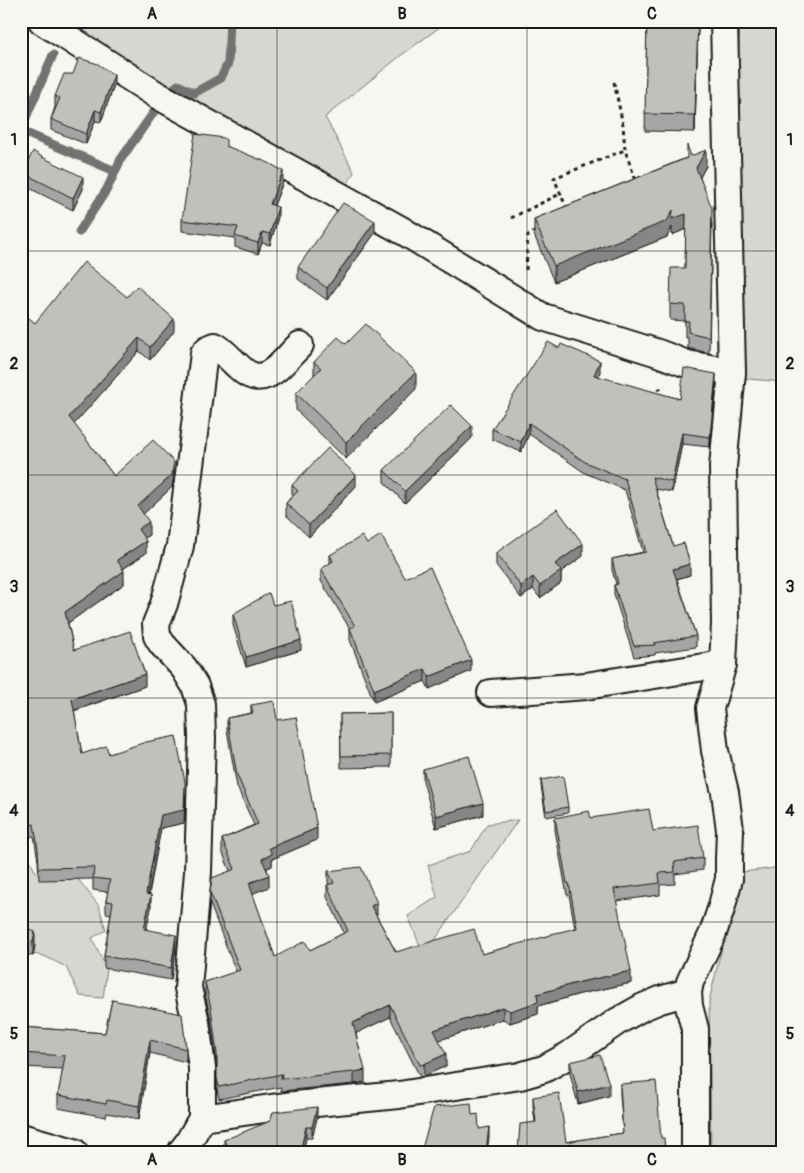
<svg xmlns="http://www.w3.org/2000/svg" width="804" height="1173" font-family="Pangolin,sans-serif">
<rect width="100%" height="100%" fill="#f6f6f2"/>
<filter id="ink" filterUnits="userSpaceOnUse"><feTurbulence type="fractalNoise" baseFrequency=".02" numOctaves="2"/><feDisplacementMap in="SourceGraphic" scale="10" xChannelSelector="R" yChannelSelector="G"/><feConvolveMatrix kernelMatrix="1 2 1 2 8 2 1 2 1" color-interpolation-filters="sRGB"/></filter>
<g filter="url(#ink)">
<!-- green -->
<g fill="#d6d6d2" stroke="#797977">
<polygon points="95,21 448,21 399,57 325,117 354,172 343,193 75,34"/>
<polygon points="740,21 783,21 783,382 725,377"/>
<polygon points="518,820 424,956 408,916 437,897 428,865 471,851 487,824"/>
<polygon points="21,851 24,852 38,875 70,869 99,906 106,930 92,938 107,969 103,998 80,996 66,967 44,956 21,952"/>
<polygon points="783,867 783,1152 711,1152 709,1001 725,934 743,872"/>
</g>
<g fill="none" stroke-linecap="round" stroke-linejoin="round">
<!-- stream -->
<g stroke="#727271" stroke-width="9">
<polyline points="167,94 178,85 194,93 221,78 228,63 230,21"/>
<polyline points="21,129 53,55"/>
<polyline points="21,131 115,171"/>
<polyline points="79,232 107,189 121,159 156,109"/>
</g>
<!-- minor casing -->
<g stroke="#1c1c1c" stroke-width="30">
<g id="minor">
<polyline points="42,21 157,95 403,231 543,317 658,353 687,364 732,372"/>
<polyline points="491,693 586,686 723,664"/>
<polyline points="202,1118 285,1106 399,1095 520,1076 544,1069 569,1055 618,1021 643,1007 660,1000 688,992"/>
<polyline points="21,1137 74,1152"/>
<path d="M181,1152L188,1143L202,1118V1068L196,1022L188,988L198,872L202,738L201,704L195,686L184,668L162,644L157,636L156,624L164,604L180,546L204,353L208,349L215,346C225,352 231,360 239,367C264,392 281,363 300,345"/>
<polyline points="695,1152 695,1029 689,1006 688,992 690,982 713,933 721,909 729,879 729,859 730,830 725,792 715,751 710,708 723,664 725,624 723,467 732,372 724,21"/>
</g>
</g>
<!-- path -->
<g stroke="#1c1c1c" stroke-width="3" stroke-dasharray="4 4" stroke-linecap="butt">
<polyline points="614,82 623,125 625,150 636,181"/>
<polyline points="567,209 554,178 625,150"/>
<polyline points="511,218 562,193"/>
<polyline points="526,270 528,235 537,231"/>
<polyline points="651,394 665,386"/>
</g>
<!-- minor -->
<use href="#minor" stroke="#f6f6f2" stroke-width="26"/>
</g>
<!-- wall -->
<g fill="#a5a5a3" stroke="#1c1c1c">
<polygon points="647,21 698,21 695,132 645,131"/>
<polygon points="114,85 101,122 95,121 86,144 51,130 51,119 55,107 55,96"/>
<polygon points="691,156 706,166 700,177 712,224 709,353 688,348 688,337 685,337 685,321 670,320 670,304 685,268 686,229 672,235 672,227 667,237 554,282 534,235 534,219"/>
<polygon points="42,157 83,189 73,210 23,185 23,173"/>
<polygon points="283,182 274,205 278,217 270,245 262,243 258,254 235,247 235,238 182,231 182,220"/>
<polygon points="375,233 327,300 298,279 298,267"/>
<polygon points="127,297 174,331 150,360 139,351 74,424 114,476 174,475 172,487 143,514 149,535 144,538 146,553 123,569 124,584 68,623 74,650 145,686 74,711 82,754 109,754 185,794 184,823 161,828 149,895 151,908 146,929 176,947 171,980 104,968 104,956 111,914 106,913 106,901 108,892 93,890 93,879 39,880 38,861 34,836 21,838 21,315 35,323"/>
<polygon points="346,344 416,389 346,459 296,410 296,393 314,375 314,362"/>
<polygon points="600,372 598,377 680,399 716,384 710,447 682,444 672,492 656,489 673,546 690,575 677,579 696,636 696,647 655,653 655,655 634,657 614,595 614,585 616,584 612,570 612,559 643,552 625,490 585,473 529,434 521,452 492,439 492,429"/>
<polygon points="472,438 405,503 384,482 384,470"/>
<polygon points="292,485 356,486 309,537 286,515 286,503 292,496"/>
<polygon points="367,544 405,578 471,671 429,689 425,681 374,702 350,640 350,629 321,581 321,569 330,564 330,555"/>
<polygon points="496,553 583,556 561,572 561,583 540,598 533,589 521,598 496,565"/>
<polygon points="273,605 301,650 246,667 233,625 233,614"/>
<polygon points="251,705 277,720 317,840 272,859 272,866 267,868 269,887 252,893 275,957 310,950 344,933 327,897 327,885 329,885 328,882 328,871 377,915 376,915 396,952 482,954 575,929 569,895 567,895 555,830 555,818 591,818 653,831 703,858 703,870 675,874 675,884 660,885 660,895 616,901 631,983 580,994 538,1006 538,1014 510,1023 503,1019 439,1040 446,1066 424,1076 420,1077 390,1017 356,1033 365,1082 354,1084 281,1091 281,1087 219,1099 217,1089 217,1066 211,1020 205,994 205,982 236,972 210,904 210,892 230,871 222,851 222,839 254,825 237,787 227,730 227,718 251,713"/>
<polygon points="391,713 391,767 341,768 340,714"/>
<polygon points="423,769 483,815 436,828 423,781"/>
<polygon points="541,780 568,807 568,813 546,817 541,786"/>
<polygon points="21,926 35,945 33,956 21,954"/>
<polygon points="112,1000 186,1049 186,1062 150,1053 139,1119 107,1113 106,1117 58,1108 58,1095 63,1069 21,1067 21,1027 105,1033"/>
<polygon points="570,1062 609,1096 578,1104 570,1074"/>
<polygon points="620,1084 661,1138 518,1152 535,1122 533,1107 533,1097 566,1142 623,1133 620,1094"/>
<polygon points="317,1118 312,1138 306,1138 303,1152 225,1152 224,1150 224,1140"/>
</g>
<!-- shaded-wall -->
<g fill="#868684" stroke="#1c1c1c">
<polygon points="698,21 695,132 695,115"/>
<polygon points="114,75 114,85 101,122 101,112"/>
<polygon points="95,110 95,121 86,144 86,134"/>
<polygon points="706,150 706,166 696,184 696,168"/>
<polygon points="283,171 283,182 270,215 270,204"/>
<polygon points="83,177 83,189 73,210 73,198"/>
<polygon points="278,207 278,217 270,245 270,234"/>
<polygon points="673,210 686,214 686,229 672,235 672,227 667,237 554,282 554,266"/>
<polygon points="375,221 375,233 327,300 327,288"/>
<polygon points="262,232 262,243 258,254 258,243"/>
<polygon points="174,319 174,331 150,360 150,347"/>
<polygon points="139,338 139,351 69,430 69,417"/>
<polygon points="600,361 600,372 594,386 594,375"/>
<polygon points="416,372 416,389 346,459 346,442"/>
<polygon points="716,374 716,384 710,447 710,437"/>
<polygon points="529,423 529,434 521,452 521,442"/>
<polygon points="472,426 472,438 405,503 405,491"/>
<polygon points="682,433 682,444 672,492 672,482"/>
<polygon points="174,462 174,475 172,487 138,519 138,506"/>
<polygon points="356,475 356,486 309,537 309,525"/>
<polygon points="149,522 149,535 138,542 138,529"/>
<polygon points="146,541 146,553 117,573 117,560"/>
<polygon points="583,544 583,556 561,572 561,583 540,598 540,586 555,564"/>
<polygon points="690,564 690,575 673,580 673,569"/>
<polygon points="124,571 124,584 65,625 65,612"/>
<polygon points="533,577 533,589 521,598 521,586"/>
<polygon points="301,640 301,650 246,667 246,657"/>
<polygon points="471,660 471,671 429,689 429,677"/>
<polygon points="425,669 425,681 374,702 374,690"/>
<polygon points="145,674 145,686 72,711 72,699"/>
<polygon points="185,794 184,823 161,828 146,907 146,894 161,815"/>
<polygon points="483,803 483,815 436,828 436,816"/>
<polygon points="317,828 317,840 272,859 272,866 262,870 262,859 269,848"/>
<polygon points="269,875 269,887 249,895 249,883"/>
<polygon points="151,895 151,908 144,941 144,929"/>
<polygon points="377,903 377,915 371,918 371,906"/>
<polygon points="35,932 35,945 33,956 33,942"/>
<polygon points="176,935 176,947 171,980 171,968"/>
<polygon points="631,971 631,983 580,994 538,1006 538,1014 510,1023 510,1011 537,994 580,982"/>
<polygon points="390,1005 390,1017 353,1035 353,1023"/>
<polygon points="503,1007 503,1019 434,1042 434,1030"/>
<polygon points="150,1040 150,1053 139,1119 139,1106"/>
<polygon points="446,1054 446,1066 424,1076 424,1064"/>
<polygon points="365,1070 365,1082 354,1084 354,1072"/>
<polygon points="609,1084 609,1096 578,1104 578,1092"/>
<polygon points="317,1107 317,1118 312,1138 312,1127"/>
<polygon points="306,1127 306,1138 303,1152 300,1152"/>
<polygon points="489,1127 489,1138 487,1152 486,1152"/>
</g>
<!-- building -->
<g fill="#c0c0bd" stroke="#1c1c1c">
<polygon points="647,21 698,21 695,115 645,114"/>
<polygon points="79,58 98,64 114,75 101,112 95,110 86,134 51,119 60,98 55,96 64,74 73,74"/>
<polygon points="195,134 224,138 226,140 226,146 269,163 283,171 270,204 278,207 270,234 262,232 258,243 235,236 238,227 182,220"/>
<polygon points="687,145 691,156 706,150 696,168 712,208 709,337 688,332 689,321 685,321 685,305 670,304 671,268 685,268 686,214 672,219 673,210 667,221 554,266 534,219 687,158"/>
<polygon points="33,151 42,157 83,177 73,198 23,173"/>
<polygon points="343,203 375,221 327,288 298,267"/>
<polygon points="84,262 127,297 137,286 174,319 150,347 139,338 69,417 114,476 153,440 174,462 172,475 138,506 149,522 138,529 146,541 117,560 124,571 65,612 74,650 130,631 145,674 72,699 82,754 106,746 109,754 146,742 176,736 185,782 184,810 161,815 146,894 151,895 144,929 176,935 171,968 104,956 113,902 106,901 110,880 93,878 94,867 39,868 38,849 34,824 21,825 21,315 23,313 35,323"/>
<polygon points="366,324 416,372 346,442 296,393 321,368 314,362 338,337 346,344"/>
<polygon points="548,342 559,348 561,344 600,361 594,375 680,399 684,368 716,374 710,437 682,433 672,482 652,477 673,546 684,543 690,564 673,569 696,636 654,643 655,645 634,646 614,585 618,584 612,559 646,552 625,479 585,462 529,423 521,442 492,429"/>
<polygon points="451,405 472,426 405,491 384,470"/>
<polygon points="328,448 356,475 309,525 286,503 298,491 292,485"/>
<polygon points="557,509 583,544 555,564 561,571 540,586 533,577 521,586 496,553"/>
<polygon points="381,535 405,578 430,567 471,660 429,677 425,669 374,690 350,628 355,626 321,569 333,561 330,555 362,536 367,544"/>
<polygon points="269,593 273,605 291,601 301,640 246,657 233,614"/>
<polygon points="274,701 277,720 296,717 317,828 269,848 272,854 262,859 269,875 249,883 275,957 305,941 310,950 348,931 327,885 334,883 328,871 361,867 377,903 371,906 396,952 474,929 482,954 551,935 551,934 577,928 569,883 567,883 555,818 589,811 591,818 649,809 653,831 698,825 703,858 674,862 675,872 659,873 660,883 614,889 631,971 580,982 537,994 538,1002 510,1011 503,1007 434,1030 446,1054 424,1064 420,1065 390,1005 353,1023 365,1070 354,1072 281,1079 282,1074 219,1087 217,1078 217,1054 211,1008 205,982 240,970 210,892 212,878 235,869 222,839 258,824 237,775 227,718 253,713 251,705"/>
<polygon points="391,713 391,755 341,756 340,714"/>
<polygon points="469,756 483,803 436,816 423,769"/>
<polygon points="563,776 568,807 546,811 541,780"/>
<polygon points="21,926 35,932 33,942 21,940"/>
<polygon points="112,1000 182,1014 186,1049 150,1040 139,1106 107,1100 106,1104 58,1095 65,1056 21,1053 21,1027 105,1033"/>
<polygon points="600,1055 609,1084 578,1092 570,1062"/>
<polygon points="656,1081 661,1138 664,1138 665,1152 518,1152 520,1124 536,1122 533,1097 559,1093 566,1142 623,1133 620,1084"/>
<polygon points="471,1103 472,1115 478,1114 479,1129 489,1127 486,1152 421,1152 434,1107"/>
<polygon points="317,1107 312,1127 306,1127 300,1152 229,1152 224,1140 270,1121 273,1112"/>
</g>
</g>
<!-- grid -->
<path fill="none" stroke="#1c1c1c" stroke-width="1" stroke-opacity="0.55" d="M277,21V1152M527,21V1152M21,251H783M21,475H783M21,698H783M21,922H783"/>
<!-- margin -->
<rect width="804" height="1173" fill="none" stroke="#f6f6f2" stroke-width="55"/>
<rect x="28" y="28" width="748" height="1118" fill="none" stroke="#1c1c1c" stroke-width="2"/>
<g font-size="16" text-anchor="middle" font-weight="bold" fill="#1c1c1c">
<text x="152" y="19">A</text>
<text x="402" y="19">B</text>
<text x="652" y="19">C</text>
<text x="14" y="145">1</text>
<text x="790" y="145">1</text>
<text x="14" y="369">2</text>
<text x="790" y="369">2</text>
<text x="14" y="592">3</text>
<text x="790" y="592">3</text>
<text x="14" y="816">4</text>
<text x="790" y="816">4</text>
<text x="14" y="1039">5</text>
<text x="790" y="1039">5</text>
<text x="152" y="1165">A</text>
<text x="402" y="1165">B</text>
<text x="652" y="1165">C</text>
</g>
</svg>
